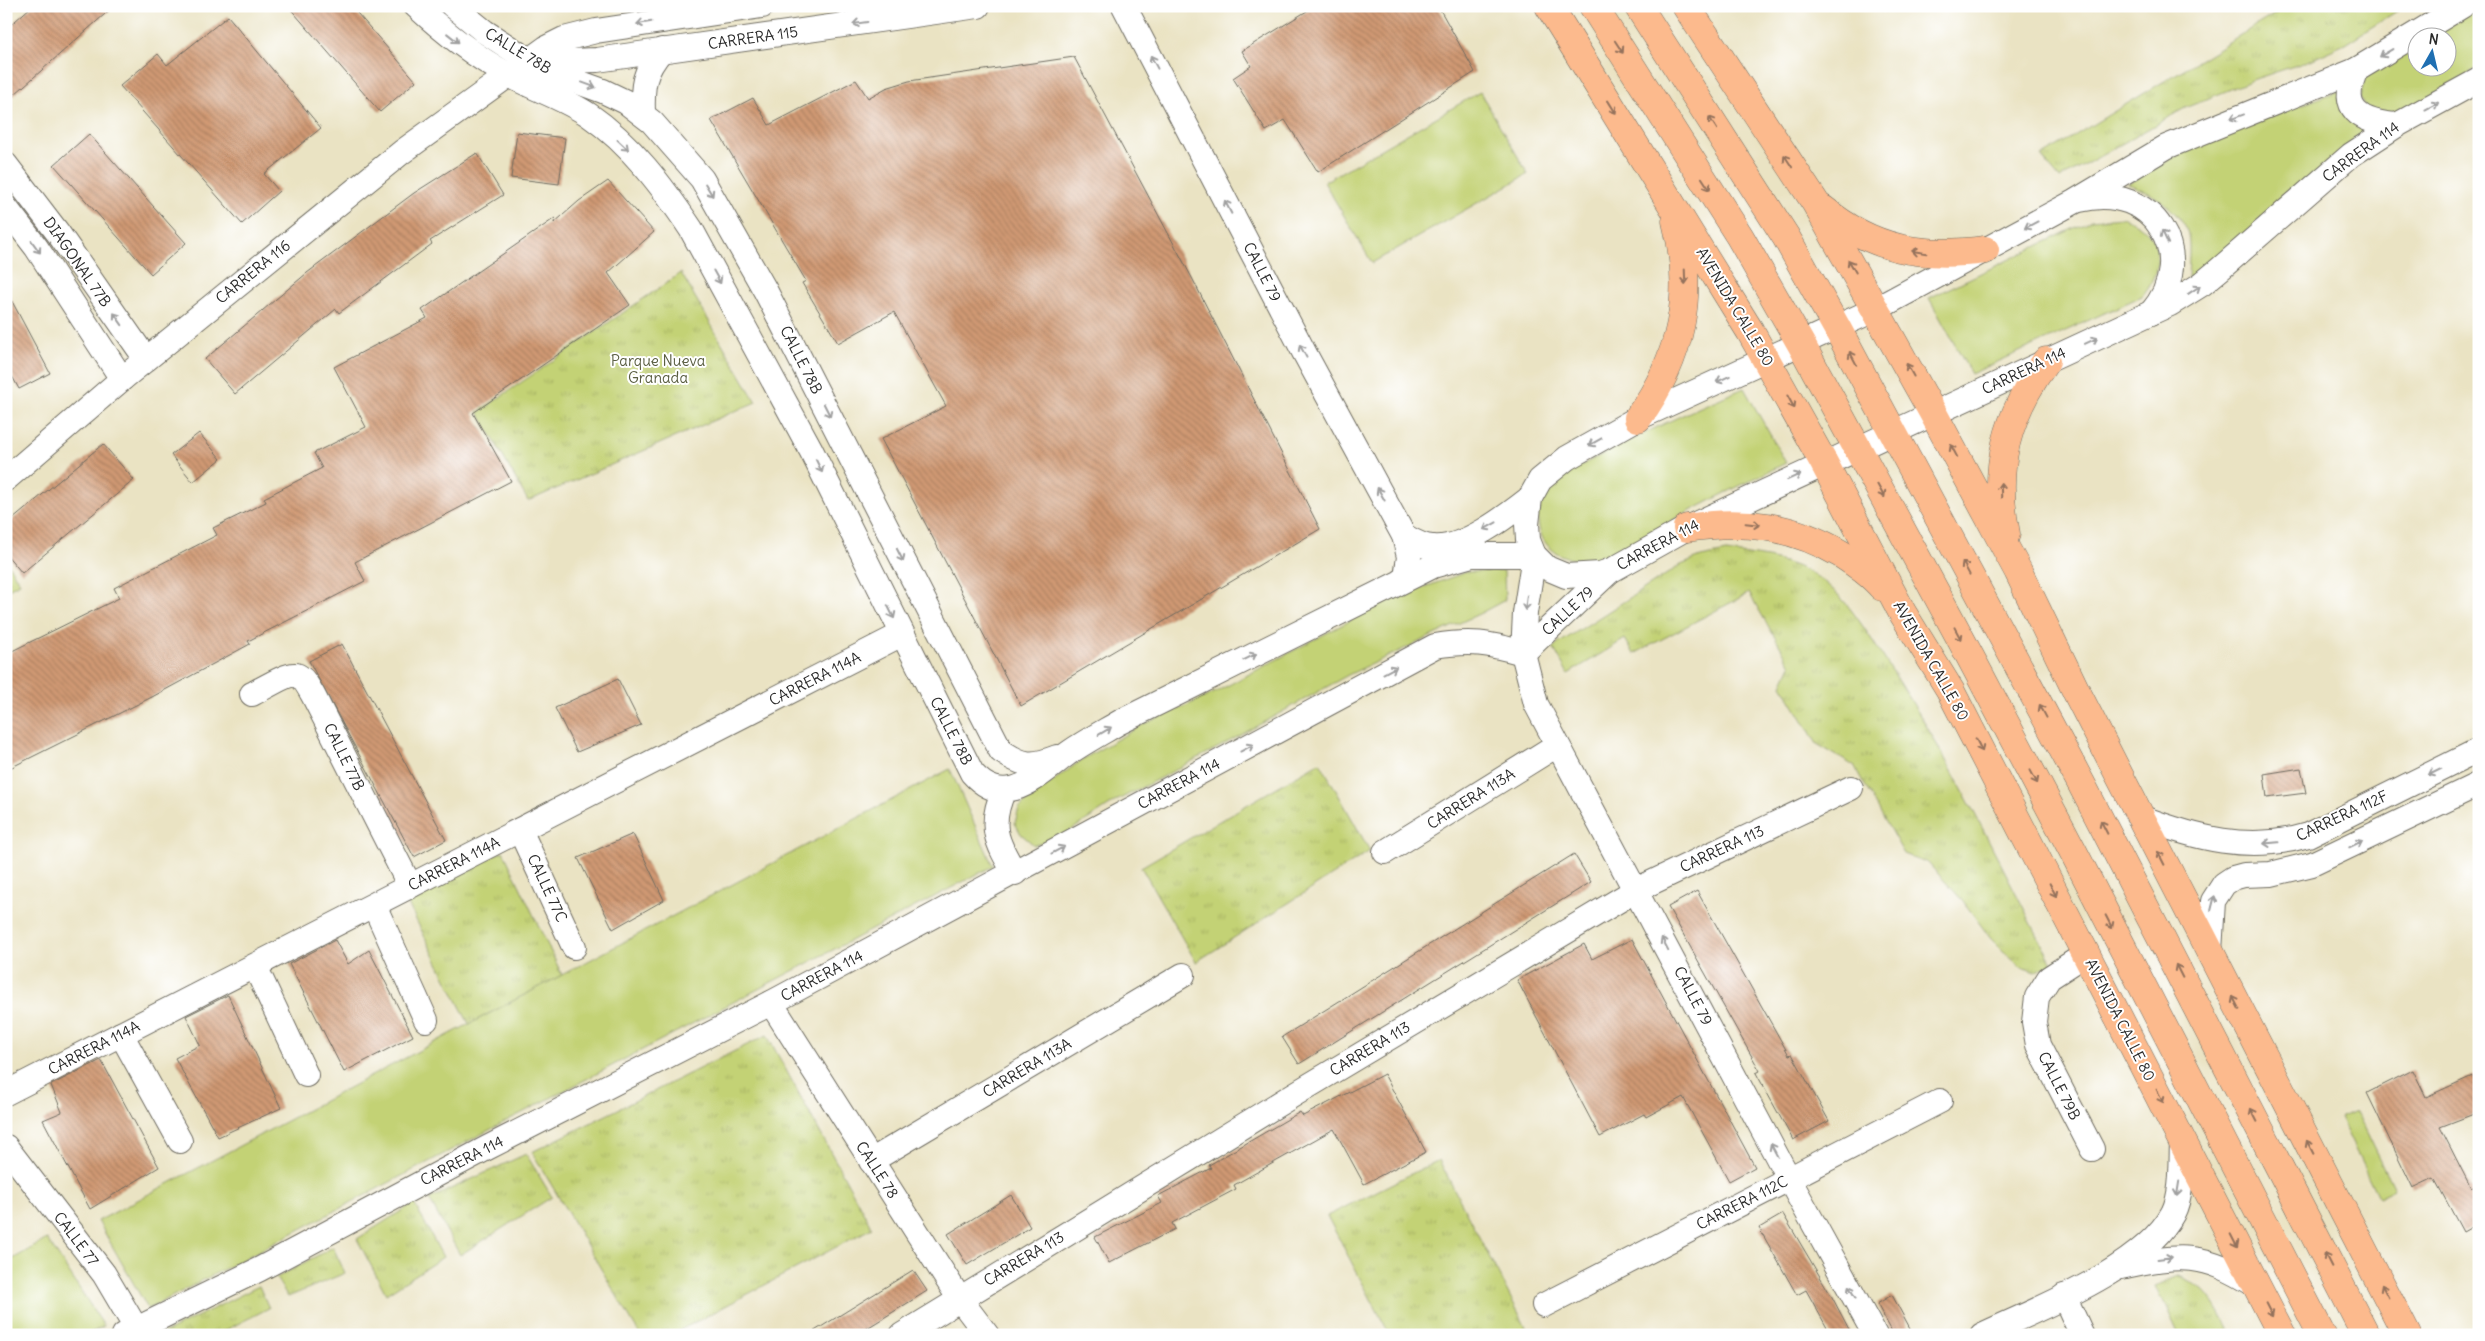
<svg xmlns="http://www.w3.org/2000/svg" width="2485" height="1341" font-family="Delius,sans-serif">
<defs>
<pattern id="park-tufts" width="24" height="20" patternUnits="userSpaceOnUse" patternTransform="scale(1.25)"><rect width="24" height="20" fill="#c3d274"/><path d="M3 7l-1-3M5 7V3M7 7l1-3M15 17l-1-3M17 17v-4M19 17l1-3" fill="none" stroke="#a8b465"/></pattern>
<pattern id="building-back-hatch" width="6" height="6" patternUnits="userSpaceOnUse" patternTransform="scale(1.25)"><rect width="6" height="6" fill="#d09973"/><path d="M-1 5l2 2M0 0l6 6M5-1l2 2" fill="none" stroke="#a97d5f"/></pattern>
</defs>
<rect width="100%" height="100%" fill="#fff"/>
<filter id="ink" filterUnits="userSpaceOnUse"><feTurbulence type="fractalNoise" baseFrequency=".02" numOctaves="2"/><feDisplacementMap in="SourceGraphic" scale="10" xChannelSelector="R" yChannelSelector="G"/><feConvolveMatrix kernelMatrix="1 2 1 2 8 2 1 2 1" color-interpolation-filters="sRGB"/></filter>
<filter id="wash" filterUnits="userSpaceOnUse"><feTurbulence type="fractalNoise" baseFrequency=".0096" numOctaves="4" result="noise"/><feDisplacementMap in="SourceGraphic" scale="20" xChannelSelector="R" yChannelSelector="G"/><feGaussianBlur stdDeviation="1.12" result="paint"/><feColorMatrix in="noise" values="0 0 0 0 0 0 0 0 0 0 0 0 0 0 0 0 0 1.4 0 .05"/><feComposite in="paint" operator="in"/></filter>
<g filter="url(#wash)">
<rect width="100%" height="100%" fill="#eae3c3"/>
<!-- green -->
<g fill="#c3d274" stroke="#777e50">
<polygon points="2479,7 2479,67 2394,118 2368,111 2360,98 2365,78 2417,44 2418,68 2448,68 2448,38 2427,37"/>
<path d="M2341,90L2376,130L2275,209L2188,281C2188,270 2191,240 2187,231C2176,208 2152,192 2128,184L2179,154L2223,134Z"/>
<polygon points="1480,92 1528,174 1372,263 1324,182"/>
<path d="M2121,217C2161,229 2168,264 2142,296L1971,374L1929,298L2091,220Z"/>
<path d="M1744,388L1786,463C1742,484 1698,507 1654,530C1635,540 1616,556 1594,561C1589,562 1584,560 1579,560C1535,555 1526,512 1555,483C1570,469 1593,460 1610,450C1654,428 1699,407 1744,388Z"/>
<polygon points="1504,571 1505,600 1481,613 1348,675 1223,745 1116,801 1056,840 1034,845 1021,834 1015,823 1019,808 1033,796 1083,759 1142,725 1208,696 1387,601 1466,572"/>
<polygon points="950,769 993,866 148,1309 98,1221"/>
<polygon points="2356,1111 2394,1189 2378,1197 2340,1118"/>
<polygon points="47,1239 104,1326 87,1335 6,1335 6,1263"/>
</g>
<!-- park -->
<g fill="url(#park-tufts)" stroke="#777e50">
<polygon points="2288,6 2405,6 2345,44 2303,63 2255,79 2185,108 2060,179 2041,156"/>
<polygon points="681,273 756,402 528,501 478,412"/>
<path d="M1726,552C1753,556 1782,558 1807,571C1841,588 1861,624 1882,655C1947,752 1998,860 2052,963L2035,972L2019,966L1991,939L1963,901L1928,863L1904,854L1854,766L1817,744L1782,685L1791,665L1749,593L1634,654L1625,639L1568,674L1553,647L1681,565L1701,557Z"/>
<polygon points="6,561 20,583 6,590"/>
<polygon points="1320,762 1370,851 1196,962 1141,867"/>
<polygon points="503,851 562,975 469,1024 406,900"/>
<polygon points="767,1035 872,1228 671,1335 640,1335 532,1152"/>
<polygon points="526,1154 552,1197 460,1255 429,1199"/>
<polygon points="1439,1160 1530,1335 1390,1335 1327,1216"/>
<polygon points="414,1203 443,1257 386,1294 357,1239"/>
<polygon points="333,1247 345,1273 288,1297 276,1278"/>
<path d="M2178,1276C2208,1285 2218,1309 2231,1335H2179L2156,1285Z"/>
<polygon points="259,1286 269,1308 216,1335 160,1335"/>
</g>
<g id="blocks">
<!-- building -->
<g fill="url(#building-back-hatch)">
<polygon points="32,6 114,6 6,102 6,29"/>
<polygon points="288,6 351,6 416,81 380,112"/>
<polygon points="1315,6 1438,6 1475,72 1318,172 1285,120 1266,131 1233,78 1251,66 1242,51"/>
<polygon points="228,16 321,128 264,174 279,191 242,224 120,86 158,54 167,65"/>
<polygon points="1074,57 1191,276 1320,529 1021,706 881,439 946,406 894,312 838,343 802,283 806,281 711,120 753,98 769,125 856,80 868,98 886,88 909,81"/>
<polygon points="517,132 565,138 559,184 511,178"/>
<polygon points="89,134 186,243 151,274 54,165"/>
<polygon points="477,153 503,195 430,241 432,244 339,313 336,309 235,394 205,359 307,273 414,193"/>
<polygon points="608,181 654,232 608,273 630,305 473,413 511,481 355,562 365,581 248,641 250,644 152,697 6,770 6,654 119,598 114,588 217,535 213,528 266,502 264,498 322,468 314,453 366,427 334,367 427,318 422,310 555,218 554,223 579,201"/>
<polygon points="6,290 50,373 19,389 6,365"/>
<polygon points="199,433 221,459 193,482 171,455"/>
<polygon points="103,444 134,480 22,573 6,554 6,525"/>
<polygon points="342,644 446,840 414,857 309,661"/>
<polygon points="618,679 641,725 577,752 555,708"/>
<polygon points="2301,768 2306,793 2267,798 2264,774"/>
<polygon points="633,834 664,900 613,929 578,858"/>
<polygon points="1574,854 1591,882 1299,1064 1282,1037"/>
<polygon points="1697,891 1789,1055 1792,1054 1829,1121 1793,1140 1756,1073 1760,1071 1668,907"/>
<polygon points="1632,939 1755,1167 1729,1181 1683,1097 1646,1117 1644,1114 1600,1137 1517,980 1584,944 1592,959"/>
<polygon points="335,940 348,964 369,950 413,1036 344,1072 289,964"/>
<polygon points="228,995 281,1108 218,1137 175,1058 200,1045 186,1016"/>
<polygon points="101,1060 159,1167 90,1209 43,1120 62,1112 51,1085"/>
<polygon points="2413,1070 2426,1097 2479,1073 2479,1112 2440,1127 2471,1188 2479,1184 2479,1223 2463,1232 2434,1178 2413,1188 2367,1093"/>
<polygon points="1384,1074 1426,1152 1364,1184 1334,1129 1234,1185 1236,1189 1172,1223 1175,1229 1109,1263 1095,1237 1162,1203 1158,1196 1211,1168 1209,1165 1300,1112 1303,1116"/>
<polygon points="1011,1195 1030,1227 967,1265 948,1234"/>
<polygon points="1783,1214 1832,1297 1852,1335 1831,1335 1806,1290 1797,1295 1759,1228"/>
<polygon points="913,1270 927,1291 856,1335 808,1335"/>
<polygon points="1892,1295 1911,1330 1902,1335 1894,1335 1877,1304"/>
</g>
</g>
</g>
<g filter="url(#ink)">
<use href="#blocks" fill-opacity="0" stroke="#6e6b60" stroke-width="1"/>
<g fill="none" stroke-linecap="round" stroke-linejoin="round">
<!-- minor casing -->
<g stroke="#6e6b60" stroke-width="26">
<g id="minor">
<path d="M416,6C444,32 474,56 507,74C534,89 564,98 589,115C631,144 663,187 691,229L811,450L972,773C1007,812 1039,774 1070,752C1086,741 1103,732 1120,722L1433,566L1472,555H1534"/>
<path d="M453,6L485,32L542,69L603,91L626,102L652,122L702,179L765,290L1001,751C1023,766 1032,767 1057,757"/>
<polyline points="1124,6 1305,354 1404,536 1409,557 1406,577"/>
<polyline points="2462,6 2356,70 2166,147 2074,202 1876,309 1638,418 1567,458 1540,480 1530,498 1527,524 1528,540 1534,555 1547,568 1566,576 1600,574 1612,570 1687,528 2170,304 2202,284 2220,269 2351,155 2397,125 2479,80"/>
<polyline points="542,62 597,60 978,6"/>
<path d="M2356,70C2338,110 2360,122 2397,125"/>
<path d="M643,114C642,86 643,72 662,50"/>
<polyline points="6,165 58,233 146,359"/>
<path d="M2080,200C2153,181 2200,256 2151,313"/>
<polyline points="6,208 36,247 122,379"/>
<polyline points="6,479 122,379 402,152 546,48 564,39 596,31 762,6"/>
<path d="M1404,536C1413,541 1423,547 1433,547C1463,550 1507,516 1530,498"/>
<polyline points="1534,555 1525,613 1523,653 1536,704 1789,1179 1875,1335"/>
<polyline points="1523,653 1611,570"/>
<path d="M252,694C261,690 287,673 296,675C304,677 310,690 314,697L410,886"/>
<path d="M1004,790C988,825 996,842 1015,873"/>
<path d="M2140,817C2195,838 2249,853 2308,835L2479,750"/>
<polyline points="520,830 574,947"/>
<polyline points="1385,852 1557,745"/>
<polyline points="374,905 426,1020"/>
<polyline points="2210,952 2213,901 2224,884 2233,878 2244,875 2271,874 2312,864 2479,784"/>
<polyline points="2086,954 2049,978 2037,997 2034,1022 2038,1045 2092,1149"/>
<polyline points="255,966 306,1075"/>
<polyline points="771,1003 959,1298 987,1335"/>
<polyline points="121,1034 180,1141"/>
<polyline points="6,1093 902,634"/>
<polyline points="6,1147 104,1274 140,1335"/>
<polyline points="871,1161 1183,975"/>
<path d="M2121,1267C2182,1254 2203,1252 2257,1286"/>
<polyline points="2064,1296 2082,1335"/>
<polyline points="1544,1305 1940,1101"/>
<path d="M124,1335L260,1269L487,1148L771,1003L1435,646C1471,640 1488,643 1523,653"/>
<polyline points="902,1335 1295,1094 1636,890 1851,788"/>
<path d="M1982,1335C2039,1308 2143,1269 2173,1213C2183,1193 2181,1163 2182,1141"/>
</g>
</g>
<!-- highway casing -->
<g stroke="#6e6b60" stroke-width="29">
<g id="highway">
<polyline points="1549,6 1750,331 1824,463 1902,612 1950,690 2282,1335"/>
<polyline points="1593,6 1740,237 1801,344 1957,632 2073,851 2322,1335"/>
<polyline points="1638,6 1786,237 1837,328 2082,785 2366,1335"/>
<polyline points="1686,6 1815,202 1933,413 2018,571 2078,695 2407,1335"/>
<path d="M1823,209C1873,250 1921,258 1985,250"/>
<path d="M1638,418C1682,357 1695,294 1676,221"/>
<path d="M1687,528C1742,519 1792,525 1841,554C1855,563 1871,574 1882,587"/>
<path d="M2006,534C1992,467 2007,415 2046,361"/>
</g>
</g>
<!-- minor -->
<use href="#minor" stroke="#fff" stroke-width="24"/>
<!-- highway -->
<use href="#highway" stroke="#fcba8d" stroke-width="28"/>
</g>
<!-- one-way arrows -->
<defs><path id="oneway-shaft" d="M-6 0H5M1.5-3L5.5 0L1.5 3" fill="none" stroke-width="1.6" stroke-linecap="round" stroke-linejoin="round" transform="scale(1.25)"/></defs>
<g stroke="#a0a0a0">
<use href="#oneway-shaft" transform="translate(644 23) rotate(171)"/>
<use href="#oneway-shaft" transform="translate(860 23) rotate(172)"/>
<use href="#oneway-shaft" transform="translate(453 38) rotate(38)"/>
<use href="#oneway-shaft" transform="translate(2386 53) rotate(149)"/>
<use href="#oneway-shaft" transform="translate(1154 62) rotate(-118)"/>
<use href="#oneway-shaft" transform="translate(589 85) rotate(20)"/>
<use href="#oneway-shaft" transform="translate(2432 106) rotate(-28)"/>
<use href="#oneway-shaft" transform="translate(2237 117) rotate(160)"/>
<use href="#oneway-shaft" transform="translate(623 145) rotate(43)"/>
<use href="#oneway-shaft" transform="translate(709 190) rotate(59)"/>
<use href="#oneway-shaft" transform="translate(1228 207) rotate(-117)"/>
<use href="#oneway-shaft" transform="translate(2031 225) rotate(152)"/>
<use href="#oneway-shaft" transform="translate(2165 237) rotate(-115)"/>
<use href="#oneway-shaft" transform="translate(36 247) rotate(54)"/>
<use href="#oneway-shaft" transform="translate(717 277) rotate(61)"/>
<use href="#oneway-shaft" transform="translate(2194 290) rotate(-34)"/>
<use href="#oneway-shaft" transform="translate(118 319) rotate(-125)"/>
<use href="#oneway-shaft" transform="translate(2091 341) rotate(-25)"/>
<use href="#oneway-shaft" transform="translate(1303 351) rotate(-118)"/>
<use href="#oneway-shaft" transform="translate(1723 379) rotate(156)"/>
<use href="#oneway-shaft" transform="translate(827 410) rotate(63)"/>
<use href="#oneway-shaft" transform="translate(1595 442) rotate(151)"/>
<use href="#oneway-shaft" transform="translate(819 466) rotate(64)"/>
<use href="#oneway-shaft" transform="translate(1794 477) rotate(-25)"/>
<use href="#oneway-shaft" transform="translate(1381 494) rotate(-119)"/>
<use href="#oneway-shaft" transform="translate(1490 526) rotate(151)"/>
<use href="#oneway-shaft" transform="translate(900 555) rotate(63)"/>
<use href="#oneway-shaft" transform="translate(1526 603) rotate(97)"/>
<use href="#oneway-shaft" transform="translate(891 612) rotate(64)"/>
<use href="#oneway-shaft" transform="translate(1250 657) rotate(-27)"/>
<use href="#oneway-shaft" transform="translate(1390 670) rotate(-28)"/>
<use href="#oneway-shaft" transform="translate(1105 731) rotate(-31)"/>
<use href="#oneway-shaft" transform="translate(1247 748) rotate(-28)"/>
<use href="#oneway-shaft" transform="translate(2435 772) rotate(154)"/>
<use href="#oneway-shaft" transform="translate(2271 843) rotate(175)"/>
<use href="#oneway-shaft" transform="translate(2356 844) rotate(-26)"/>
<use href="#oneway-shaft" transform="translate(1058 850) rotate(-28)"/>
<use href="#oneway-shaft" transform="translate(2213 903) rotate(-76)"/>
<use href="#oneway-shaft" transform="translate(1665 944) rotate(-118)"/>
<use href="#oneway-shaft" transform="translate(1774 1150) rotate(-118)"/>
<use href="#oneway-shaft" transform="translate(2178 1189) rotate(99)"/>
<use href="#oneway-shaft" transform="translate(2165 1258) rotate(-7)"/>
<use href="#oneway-shaft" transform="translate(1852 1292) rotate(-119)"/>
</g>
<g stroke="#94725c">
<use href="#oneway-shaft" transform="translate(1619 47) rotate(57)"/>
<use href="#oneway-shaft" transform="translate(1612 107) rotate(58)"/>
<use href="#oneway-shaft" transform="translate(1713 123) rotate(-123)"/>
<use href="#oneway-shaft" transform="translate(1788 161) rotate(-123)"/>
<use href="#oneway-shaft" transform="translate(1706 184) rotate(57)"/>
<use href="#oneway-shaft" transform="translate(1919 252) rotate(-171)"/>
<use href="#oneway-shaft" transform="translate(1852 266) rotate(-120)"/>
<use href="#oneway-shaft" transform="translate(1685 277) rotate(88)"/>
<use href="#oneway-shaft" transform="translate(1853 358) rotate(-118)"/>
<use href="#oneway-shaft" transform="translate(1910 370) rotate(-119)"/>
<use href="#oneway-shaft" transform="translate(1791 402) rotate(61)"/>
<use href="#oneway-shaft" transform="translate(1954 451) rotate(-118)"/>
<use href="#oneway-shaft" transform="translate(2001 490) rotate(-92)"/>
<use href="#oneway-shaft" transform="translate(1881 491) rotate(61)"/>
<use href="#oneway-shaft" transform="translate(1753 524) rotate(6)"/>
<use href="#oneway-shaft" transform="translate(1966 568) rotate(-118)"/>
<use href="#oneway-shaft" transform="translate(1958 634) rotate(62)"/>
<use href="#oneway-shaft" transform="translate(2043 711) rotate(-118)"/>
<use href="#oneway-shaft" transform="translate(1979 745) rotate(63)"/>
<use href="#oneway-shaft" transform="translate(2034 777) rotate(62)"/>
<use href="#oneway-shaft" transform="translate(2104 827) rotate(-117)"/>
<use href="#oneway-shaft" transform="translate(2161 858) rotate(-117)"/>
<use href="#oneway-shaft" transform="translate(2053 890) rotate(63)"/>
<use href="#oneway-shaft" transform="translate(2109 922) rotate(63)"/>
<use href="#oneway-shaft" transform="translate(2179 971) rotate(-117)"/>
<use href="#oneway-shaft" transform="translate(2236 1003) rotate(-117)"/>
<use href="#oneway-shaft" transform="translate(2160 1096) rotate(63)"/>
<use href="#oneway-shaft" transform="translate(2254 1115) rotate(-117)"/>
<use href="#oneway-shaft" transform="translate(2310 1147) rotate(-117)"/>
<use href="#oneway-shaft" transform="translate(2234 1241) rotate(63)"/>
<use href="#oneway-shaft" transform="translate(2328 1260) rotate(-117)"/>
<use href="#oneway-shaft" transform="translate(2385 1291) rotate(-117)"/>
<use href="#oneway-shaft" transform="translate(2269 1310) rotate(63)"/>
</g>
</g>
<g text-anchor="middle" stroke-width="4" stroke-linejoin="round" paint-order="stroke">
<!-- street labels -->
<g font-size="15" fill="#2b2b2b" stroke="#fff">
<text transform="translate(753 38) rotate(-8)" y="5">CARRERA 115</text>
<text transform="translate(518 51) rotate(31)" y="5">CALLE 78B</text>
<text transform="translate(2361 152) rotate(-36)" y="5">CARRERA 114</text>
<text transform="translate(77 262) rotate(55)" y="5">DIAGONAL 77B</text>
<text transform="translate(253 272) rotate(-39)" y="5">CARRERA 116</text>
<text transform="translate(1262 272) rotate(63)" y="5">CALLE 79</text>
<text transform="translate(1735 307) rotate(59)" y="5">AVENIDA CALLE 80</text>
<text transform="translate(801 360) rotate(63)" y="5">CALLE 78B</text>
<text transform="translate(2024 371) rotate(-25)" y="5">CARRERA 114</text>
<text transform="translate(1658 545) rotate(-28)" y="5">CARRERA 114</text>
<text transform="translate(1568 611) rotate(-43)" y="5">CALLE 79</text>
<text transform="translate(1931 661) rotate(60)" y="5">AVENIDA CALLE 80</text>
<text transform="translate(815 679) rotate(-27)" y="5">CARRERA 114A</text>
<text transform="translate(951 731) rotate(63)" y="5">CALLE 78B</text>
<text transform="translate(344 757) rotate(64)" y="5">CALLE 77B</text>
<text transform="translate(1179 784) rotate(-28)" y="5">CARRERA 114</text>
<text transform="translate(1471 799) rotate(-32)" y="5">CARRERA 113A</text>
<text transform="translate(2342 816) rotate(-25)" y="5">CARRERA 112F</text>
<text transform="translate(1722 849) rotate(-25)" y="5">CARRERA 113</text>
<text transform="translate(454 864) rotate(-27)" y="5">CARRERA 114A</text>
<text transform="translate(547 888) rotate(65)" y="5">CALLE 77C</text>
<text transform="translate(822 976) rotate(-28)" y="5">CARRERA 114</text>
<text transform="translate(1693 996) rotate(62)" y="5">CALLE 79</text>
<text transform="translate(2120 1020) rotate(63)" y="5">AVENIDA CALLE 80</text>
<text transform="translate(94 1048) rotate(-27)" y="5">CARRERA 114A</text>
<text transform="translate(1370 1049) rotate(-31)" y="5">CARRERA 113</text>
<text transform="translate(1027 1068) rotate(-31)" y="5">CARRERA 113A</text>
<text transform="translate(2059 1086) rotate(63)" y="5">CALLE 79B</text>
<text transform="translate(462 1161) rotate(-27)" y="5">CARRERA 114</text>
<text transform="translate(877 1170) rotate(57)" y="5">CALLE 78</text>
<text transform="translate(1742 1203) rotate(-27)" y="5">CARRERA 112C</text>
<text transform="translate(76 1239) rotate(53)" y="5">CALLE 77</text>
<text transform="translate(1024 1259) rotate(-31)" y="5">CARRERA 113</text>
</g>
<!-- park labels -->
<g font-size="15" fill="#595d41" stroke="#fff">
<text x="658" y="366">Parque Nueva<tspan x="658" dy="17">Granada</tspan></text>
</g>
</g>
<!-- margin -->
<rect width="2485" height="1341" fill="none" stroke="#fff" stroke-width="25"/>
<!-- north arrow -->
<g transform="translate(2432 52) rotate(8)"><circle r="24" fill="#ffffff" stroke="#aaaaaa"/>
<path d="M0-4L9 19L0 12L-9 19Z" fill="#1f6fb2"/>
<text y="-8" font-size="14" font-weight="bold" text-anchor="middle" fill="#2b2b2b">N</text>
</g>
</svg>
